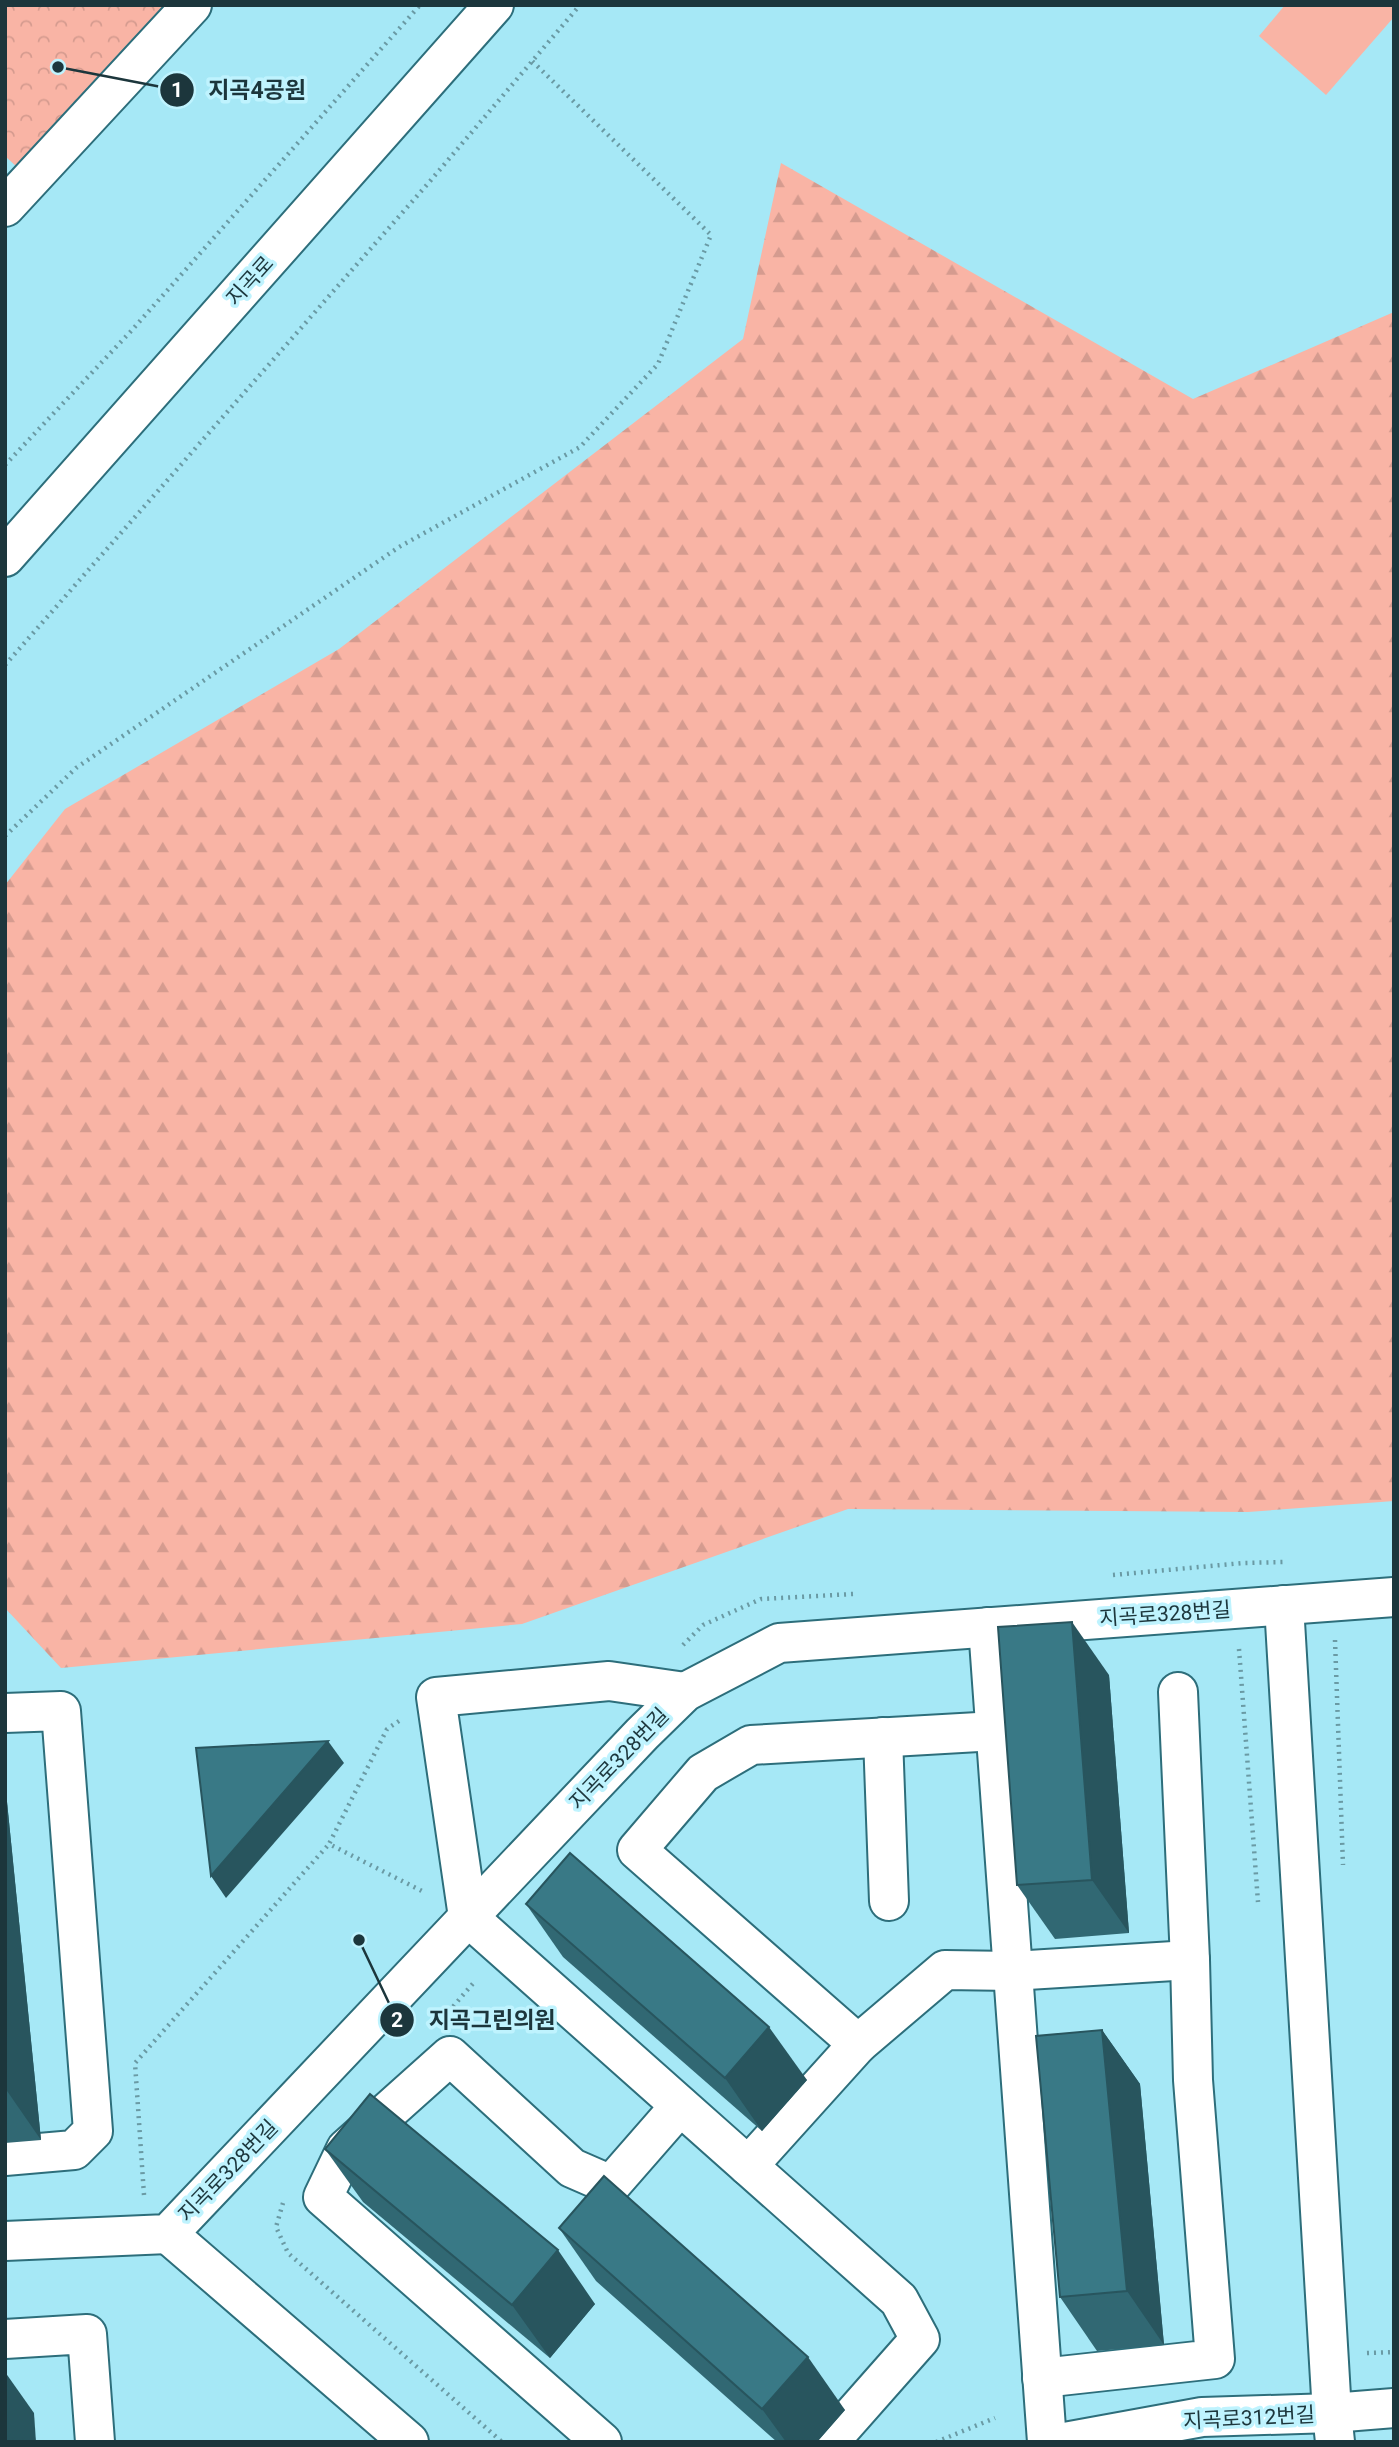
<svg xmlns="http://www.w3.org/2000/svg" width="1399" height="2447" font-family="Roboto,'Noto Sans KR',sans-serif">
<defs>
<pattern id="forest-firs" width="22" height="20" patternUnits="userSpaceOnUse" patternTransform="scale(1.75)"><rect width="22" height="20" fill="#f9b4a5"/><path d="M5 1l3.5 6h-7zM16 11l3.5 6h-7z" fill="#d59b8f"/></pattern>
<pattern id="park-crowns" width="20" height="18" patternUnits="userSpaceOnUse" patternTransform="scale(1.75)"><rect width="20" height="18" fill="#f9b4a5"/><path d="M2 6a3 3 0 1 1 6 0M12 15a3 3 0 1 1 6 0" fill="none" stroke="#d59b8f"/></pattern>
</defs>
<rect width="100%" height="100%" fill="#a6e8f6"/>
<!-- grass -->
<polygon fill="#f9b4a5" points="1285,5 1394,5 1394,17 1326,95 1259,36"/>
<!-- forest -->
<polygon fill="url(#forest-firs)" points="781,163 1193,399 1394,312 1394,1501 1248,1512 848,1509 522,1624 61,1668 5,1608 5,885 65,809 339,649 743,339"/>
<!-- park -->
<polygon fill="url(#park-crowns)" points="5,5 192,5 30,179 5,156"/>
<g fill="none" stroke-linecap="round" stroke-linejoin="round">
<!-- minor casing -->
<g stroke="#2d6e7b" stroke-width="42">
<g id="minor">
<polyline points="5,207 192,5"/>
<polyline points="5,557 494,5"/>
<polyline points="1284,1605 1332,2413 1335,2442"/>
<polyline points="988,1627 1047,2442"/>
<polyline points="685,1692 609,1681 436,1697 468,1917 899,2300 920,2339 829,2442"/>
<polyline points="5,1713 61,1711 93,2131 74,2150 5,2156"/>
<polyline points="996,1731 751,1745 703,1773 637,1850 858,2044 945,1970 1013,1971 1190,1960"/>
<polyline points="883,1737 889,1901"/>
<polyline points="748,2166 858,2044"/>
<polyline points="168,2234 409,2442"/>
<polyline points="5,2241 168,2234 642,1734 685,1692 779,1643 1394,1597"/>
<polyline points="5,2339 87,2334 95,2442"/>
<polyline points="1042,2378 1215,2359 1193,2080 1190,1960 1178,1692"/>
<polyline points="602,2442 323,2197 346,2149 450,2056 572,2168 611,2185 680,2106"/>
<polyline points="1065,2442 1202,2417 1332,2413 1394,2408"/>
</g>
</g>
<!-- path -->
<g stroke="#6a9aa4" stroke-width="4.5" stroke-dasharray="2 5" stroke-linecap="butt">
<polyline points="5,465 133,329 420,5"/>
<polyline points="5,665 431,180 580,5"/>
<polyline points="5,836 76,768 399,547 580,447 658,364 711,235 532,61"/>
<polyline points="1113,1575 1243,1563 1285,1562"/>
<polyline points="1335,1640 1343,1865"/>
<polyline points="683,1645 703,1625 761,1599 853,1594"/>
<polyline points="1239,1649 1258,1902"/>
<polyline points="399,1721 387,1729 329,1844 424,1892"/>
<polyline points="444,2017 476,1980"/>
<polyline points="144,2195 135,2063 329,1844"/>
<polyline points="283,2203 276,2227 288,2253 502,2442"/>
<polyline points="1367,2353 1394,2352"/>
<polyline points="936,2442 995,2418"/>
</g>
<!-- minor -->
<use href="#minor" stroke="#fff" stroke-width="38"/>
</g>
<!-- wall -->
<g fill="#316873">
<polygon points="1109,1675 1129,1933 1055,1939 1017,1885"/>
<polygon points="5,1782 41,2140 5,2143"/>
<polygon points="526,1904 807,2080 762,2131 563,1957"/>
<polygon points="1102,2030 1140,2084 1164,2345 1097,2351 1060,2297"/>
<polygon points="325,2149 595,2304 550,2358 363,2202"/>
<polygon points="559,2228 845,2410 817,2442 777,2442 596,2281"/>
</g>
<!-- shaded-wall -->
<g fill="#28555e">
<polygon points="1072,1622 1109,1675 1129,1933 1092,1880"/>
<polygon points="328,1741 344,1763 226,1898 211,1876"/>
<polygon points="5,1782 41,2140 5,2088"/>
<polygon points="769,2027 807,2080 762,2131 725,2078"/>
<polygon points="1102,2030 1140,2084 1164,2345 1127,2291"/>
<polygon points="558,2250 595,2304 550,2358 512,2305"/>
<polygon points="808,2357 845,2410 817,2442 786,2442 762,2409"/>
<polygon points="5,2372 34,2413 36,2442 5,2442"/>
</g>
<!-- building -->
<g fill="#397986" stroke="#28555e" stroke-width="2">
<polygon points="1072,1622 1092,1880 1017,1885 998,1627"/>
<polygon points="328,1741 211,1876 196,1748"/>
<polygon points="570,1853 769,2027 725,2078 526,1904"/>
<polygon points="1102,2030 1127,2291 1060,2297 1036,2036"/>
<polygon points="370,2094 558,2250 512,2305 325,2149"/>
<polygon points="604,2176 808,2357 762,2409 559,2228"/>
</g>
<g text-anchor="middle" stroke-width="7" stroke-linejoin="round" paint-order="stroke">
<!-- street labels -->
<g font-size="21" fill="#1c363c" stroke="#bff3fe">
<text transform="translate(250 281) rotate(-48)" y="7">지곡로</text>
<text transform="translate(1165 1614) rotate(-4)" y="7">지곡로328번길</text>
<text transform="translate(619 1759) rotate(-46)" y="7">지곡로328번길</text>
<text transform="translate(228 2171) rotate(-46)" y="7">지곡로328번길</text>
<text transform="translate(1249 2418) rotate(-3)" y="7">지곡로312번길</text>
</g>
</g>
<!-- callouts -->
<path fill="none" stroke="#1c363c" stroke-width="2.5" d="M58 67L177 90M359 1940L397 2020"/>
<g fill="#1c363c" stroke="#bff3fe" stroke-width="2.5">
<circle cx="58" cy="67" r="7"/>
<circle cx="359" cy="1940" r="7"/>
<circle cx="177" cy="90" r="18"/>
<circle cx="397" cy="2020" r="18"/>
</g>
<g font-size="21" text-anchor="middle" font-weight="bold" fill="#fff">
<text x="177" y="97">1</text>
<text x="397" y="2027">2</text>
</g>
<g font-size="23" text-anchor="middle" font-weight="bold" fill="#1c363c" stroke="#bff3fe" stroke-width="7" stroke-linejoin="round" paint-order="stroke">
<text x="257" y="98">지곡4공원</text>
<text x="492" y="2028">지곡그린의원</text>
</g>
<!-- border -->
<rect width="1399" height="2447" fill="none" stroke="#1c363c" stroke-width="14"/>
</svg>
